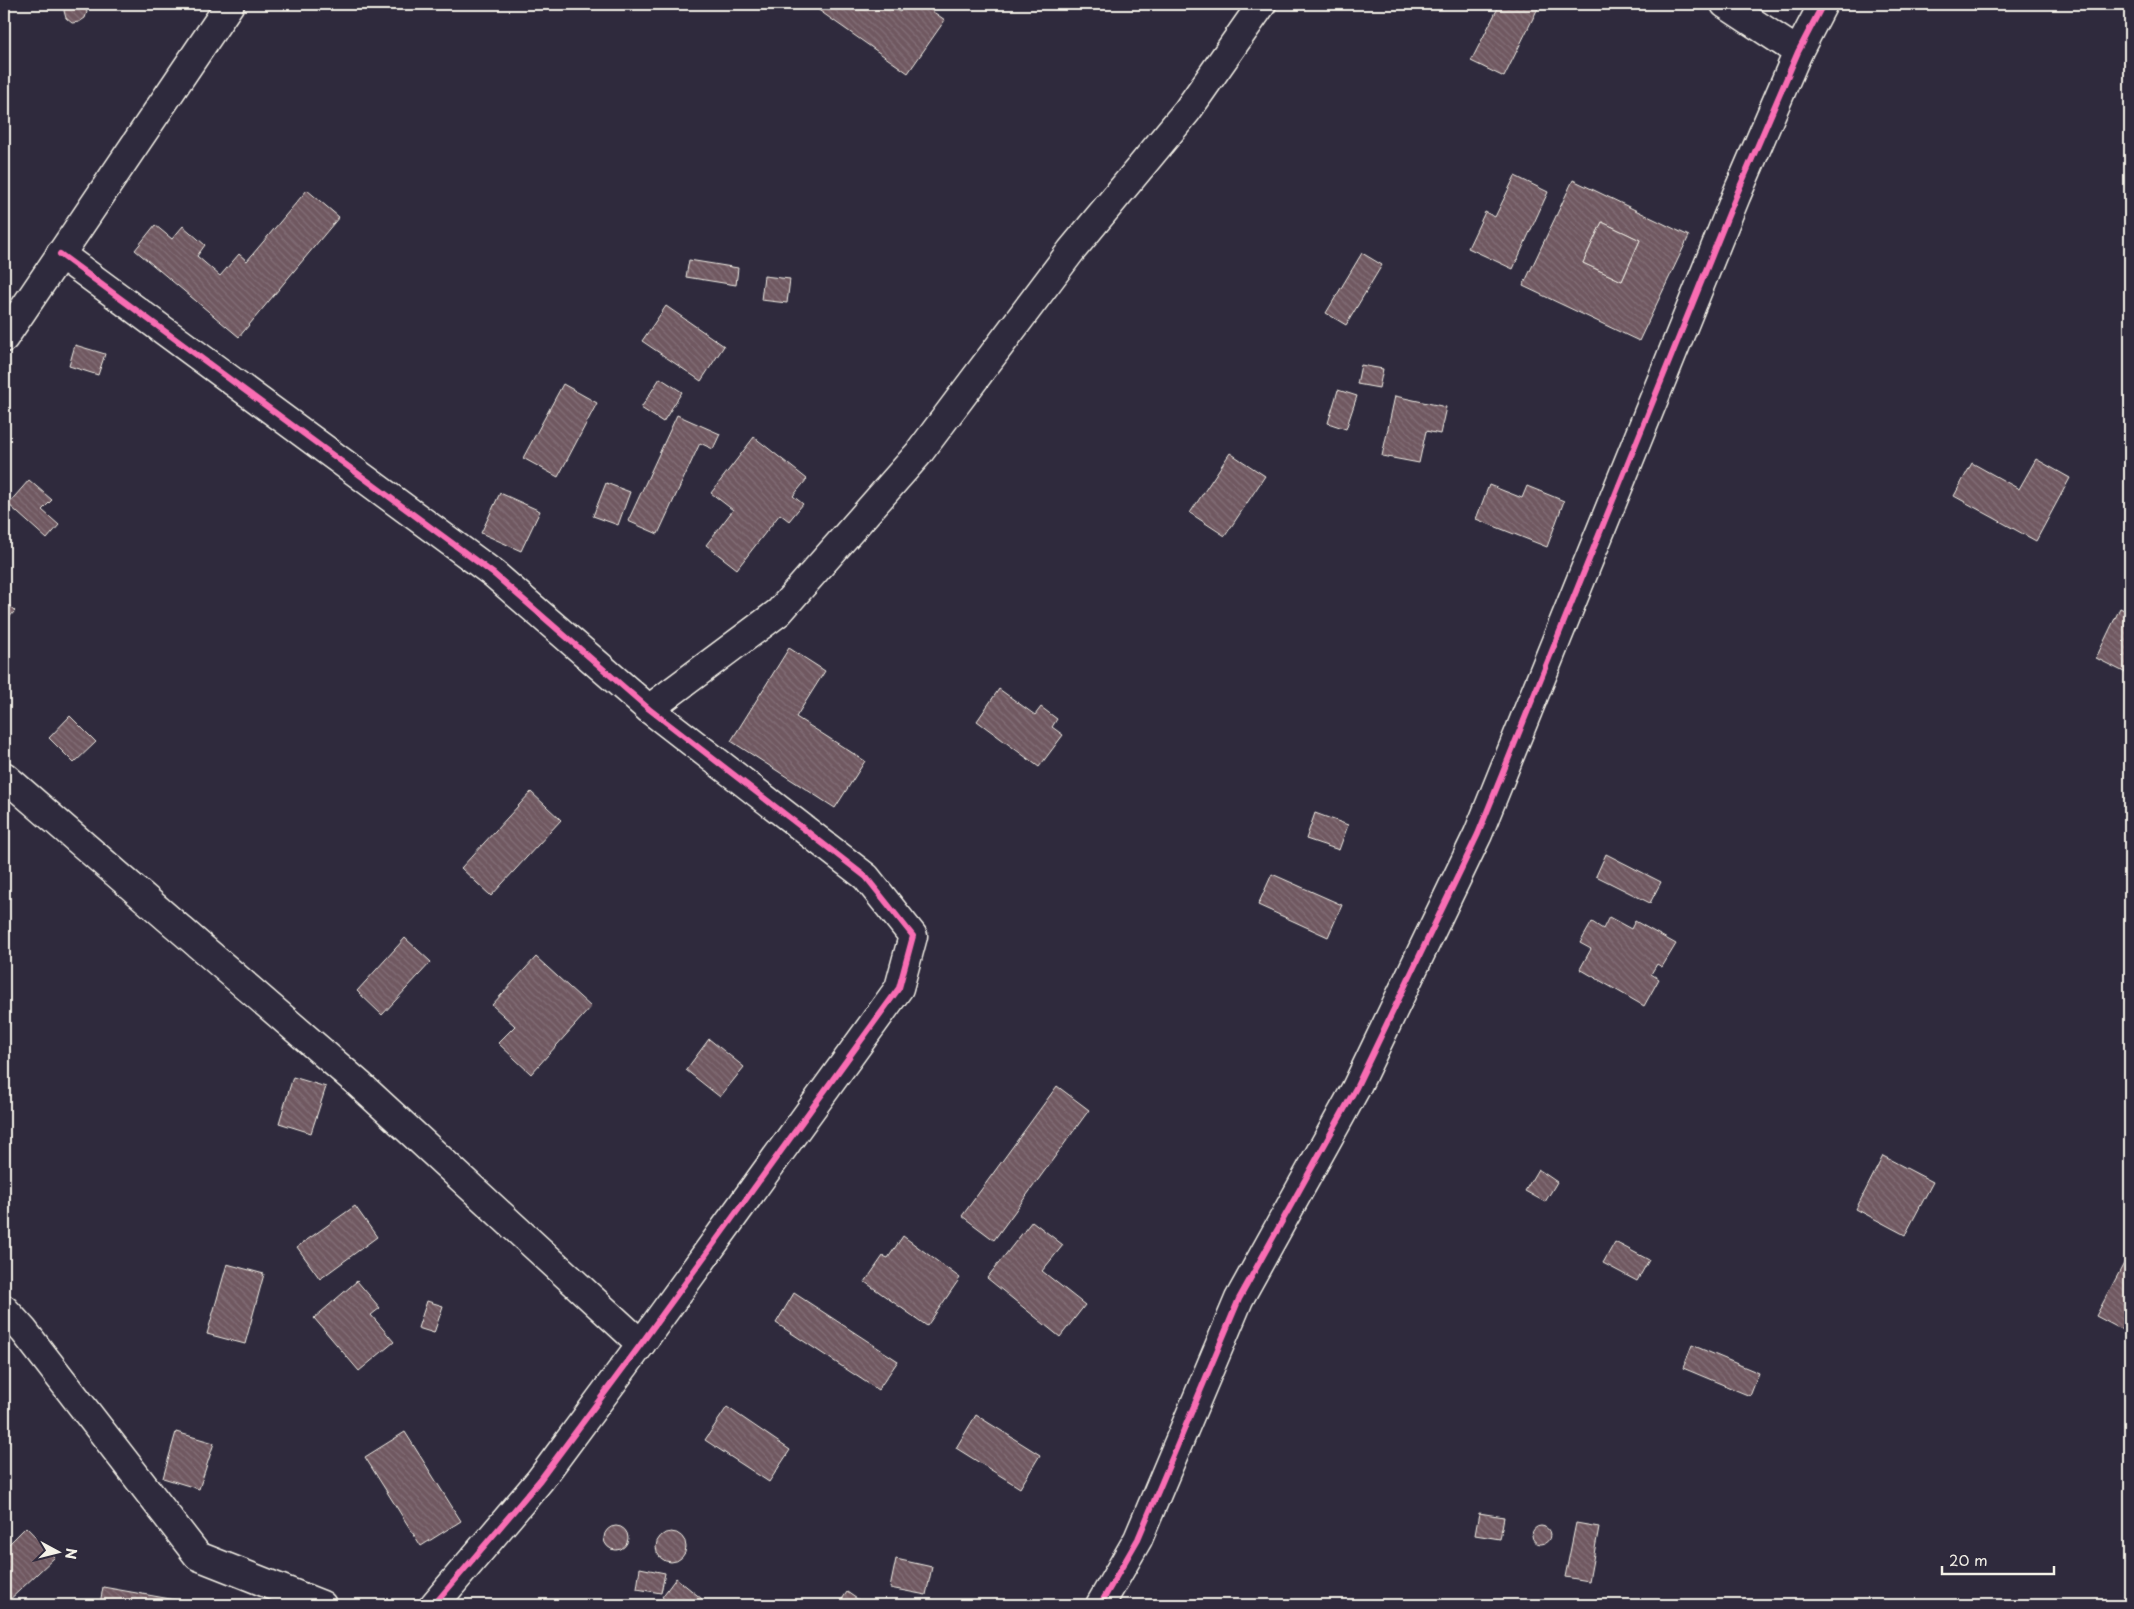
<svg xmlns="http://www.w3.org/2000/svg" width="2134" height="1609" font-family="'Playpen Sans',sans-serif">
<defs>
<pattern id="building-back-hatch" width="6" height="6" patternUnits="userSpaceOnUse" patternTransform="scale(1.25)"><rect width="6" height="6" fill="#6f5861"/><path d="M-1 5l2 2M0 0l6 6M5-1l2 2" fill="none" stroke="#847078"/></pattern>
</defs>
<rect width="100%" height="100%" fill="#2f2a3d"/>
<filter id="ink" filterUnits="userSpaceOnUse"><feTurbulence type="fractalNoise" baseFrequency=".02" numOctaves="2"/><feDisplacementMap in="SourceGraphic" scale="10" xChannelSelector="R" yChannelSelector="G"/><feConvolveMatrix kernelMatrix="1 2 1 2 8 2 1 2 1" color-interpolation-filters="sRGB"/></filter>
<g filter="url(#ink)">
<!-- building -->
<g fill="url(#building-back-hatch)" stroke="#f4f1e8" fill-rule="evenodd">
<polygon points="67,4 84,4 87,12 85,18 79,22 72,23 66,18 64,11"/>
<polygon points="810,4 888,4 900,12 906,4 922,4 945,20 908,73"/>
<polygon points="1500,4 1540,4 1504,77 1471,61"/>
<polygon points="1515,176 1548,192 1513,269 1468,248 1485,212 1495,217"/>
<path d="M1573,180L1689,236L1639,341L1523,286ZM1602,222L1640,240L1622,281L1583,263Z"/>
<polygon points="307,190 339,217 239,337 135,250 155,225 172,239 183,226 205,245 197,256 220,276 239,254 247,261"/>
<polygon points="1602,222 1640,240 1622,281 1583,263"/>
<polygon points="1362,253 1382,265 1346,325 1326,313"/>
<polygon points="689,260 738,268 736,285 686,277"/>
<polygon points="764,276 790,279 787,303 761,300"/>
<polygon points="666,306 724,346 701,381 642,341"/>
<polygon points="75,345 105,354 98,375 69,366"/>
<polygon points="1361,365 1383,369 1379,388 1357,384"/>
<polygon points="660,378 682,392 663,422 641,408"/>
<polygon points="563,384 597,403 558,477 523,458"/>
<polygon points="1338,390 1357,396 1346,429 1328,423"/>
<polygon points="1395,396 1446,407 1440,434 1426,431 1419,463 1382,456"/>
<polygon points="677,415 720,434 713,449 700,443 658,534 628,521"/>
<polygon points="754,437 807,479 793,496 803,504 789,521 780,514 737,569 706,545 733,510 711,493"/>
<polygon points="1230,453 1265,476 1225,536 1190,513"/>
<polygon points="2036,459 2070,478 2036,541 1954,496 1972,463 2019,489"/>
<polygon points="29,480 52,500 42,510 59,525 47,539 8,504"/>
<polygon points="606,483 630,492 618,525 593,516"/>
<polygon points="1489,485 1522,498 1527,486 1564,501 1547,547 1476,519"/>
<polygon points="500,493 540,511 521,551 481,533"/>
<polygon points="4,601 15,611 4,623"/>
<polygon points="2120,608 2130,613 2130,675 2096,658"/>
<polygon points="789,648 825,671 796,717 865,761 835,808 731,741"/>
<polygon points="999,689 1035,715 1041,707 1057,719 1052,727 1063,735 1039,767 977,721"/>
<polygon points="70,716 96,742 74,763 49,738"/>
<polygon points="531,792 561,820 491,896 461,868"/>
<polygon points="1315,813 1348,825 1339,850 1306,839"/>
<polygon points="1606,854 1661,882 1650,903 1596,876"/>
<polygon points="1272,874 1342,905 1328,937 1258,905"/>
<polygon points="1609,917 1631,929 1635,921 1676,944 1662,967 1657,964 1651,974 1659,979 1644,1006 1580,969 1591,949 1580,943 1592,922 1603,929"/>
<polygon points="405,938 431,962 382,1015 357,991"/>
<polygon points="536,957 591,1007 531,1074 498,1043 515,1026 492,1005"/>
<polygon points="709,1039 744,1067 720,1097 686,1070"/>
<polygon points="293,1077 326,1087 311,1133 279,1123"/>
<polygon points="1057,1086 1089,1110 994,1240 962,1216"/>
<polygon points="1883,1156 1933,1182 1905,1235 1856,1209"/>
<polygon points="1538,1169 1557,1182 1545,1202 1525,1191"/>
<polygon points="355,1206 377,1237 320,1279 297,1247"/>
<polygon points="1032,1221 1063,1245 1042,1271 1085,1305 1060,1337 987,1278"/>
<polygon points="903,1236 960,1278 927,1326 865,1282 883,1256 888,1258"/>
<polygon points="1615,1242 1649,1260 1637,1281 1603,1263"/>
<polygon points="2130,1252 2130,1334 2096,1316"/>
<polygon points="227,1264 264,1274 245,1344 207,1334"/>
<polygon points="357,1281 380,1308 371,1315 394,1342 359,1371 314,1318"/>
<polygon points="794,1293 898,1361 878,1390 776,1323"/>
<polygon points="427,1301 443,1306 434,1333 418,1328"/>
<polygon points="1692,1345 1759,1373 1750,1396 1683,1368"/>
<polygon points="727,1407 790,1450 769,1482 705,1440"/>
<polygon points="976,1415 1040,1455 1020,1488 956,1448"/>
<polygon points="176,1432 214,1443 199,1489 163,1478"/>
<polygon points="405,1432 461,1521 421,1546 365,1457"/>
<polygon points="1479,1513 1504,1517 1500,1539 1475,1535"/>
<polygon points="1576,1523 1599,1527 1589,1581 1565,1577"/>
<circle cx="1541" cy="1535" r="9"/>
<circle cx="616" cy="1538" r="12"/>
<polygon points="26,1527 55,1557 4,1605 4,1549"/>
<circle cx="671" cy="1547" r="15"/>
<polygon points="896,1559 932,1567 926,1595 890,1588"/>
<polygon points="640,1568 665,1573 661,1593 637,1589"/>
<polygon points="676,1578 702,1599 697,1605 672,1605 662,1597"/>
<polygon points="103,1587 176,1600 175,1605 100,1604"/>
<polygon points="847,1592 866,1605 838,1605"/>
</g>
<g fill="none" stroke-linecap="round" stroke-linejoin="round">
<!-- minor casing -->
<g stroke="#f4f1e8" stroke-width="31">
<g id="minor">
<polyline points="1725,4 1798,52"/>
<polyline points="60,254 494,574 649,709 866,877 913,936 899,988 641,1344 540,1480 434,1605"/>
<polyline points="4,338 230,4"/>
<polyline points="649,709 779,612 919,453 1071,251 1187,111 1262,4"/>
<polyline points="4,776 359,1084 641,1344"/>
<polyline points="4,1309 24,1331 198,1556 322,1605"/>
<polyline points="1100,1605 1138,1539 1239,1299 1356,1088 1478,834 1736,196 1798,52 1823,4"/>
</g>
</g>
<!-- minor -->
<use href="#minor" stroke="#2f2a3d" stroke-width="28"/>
<!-- cycleway casing -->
<g stroke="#2f2a3d" stroke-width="9">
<g id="cycleway">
<polyline points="60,254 494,574 649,709 866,877 913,936 899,988 641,1344 540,1480 434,1605"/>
<polyline points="1100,1605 1138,1539 1239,1299 1356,1088 1478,834 1736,196 1798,52 1823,4"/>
</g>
</g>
<!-- cycleway -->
<use href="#cycleway" stroke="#f96db3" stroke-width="6"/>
</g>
</g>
<!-- margin -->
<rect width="2134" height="1609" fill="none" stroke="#2f2a3d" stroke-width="20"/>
<rect x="10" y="10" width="2114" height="1589" fill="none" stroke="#f4f1e8" stroke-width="2" filter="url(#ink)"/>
<!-- north arrow -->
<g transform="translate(58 1552) rotate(97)" stroke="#2f2a3d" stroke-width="4" paint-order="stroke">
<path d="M0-4L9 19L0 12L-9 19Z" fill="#f4f1e8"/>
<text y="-8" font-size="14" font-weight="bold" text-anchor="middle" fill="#f4f1e8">N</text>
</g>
<!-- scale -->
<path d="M1942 1566v8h112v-8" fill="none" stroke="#f4f1e8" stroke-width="2.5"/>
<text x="1949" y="1566" font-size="15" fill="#f4f1e8" stroke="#2f2a3d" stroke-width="4" paint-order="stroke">20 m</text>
</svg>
